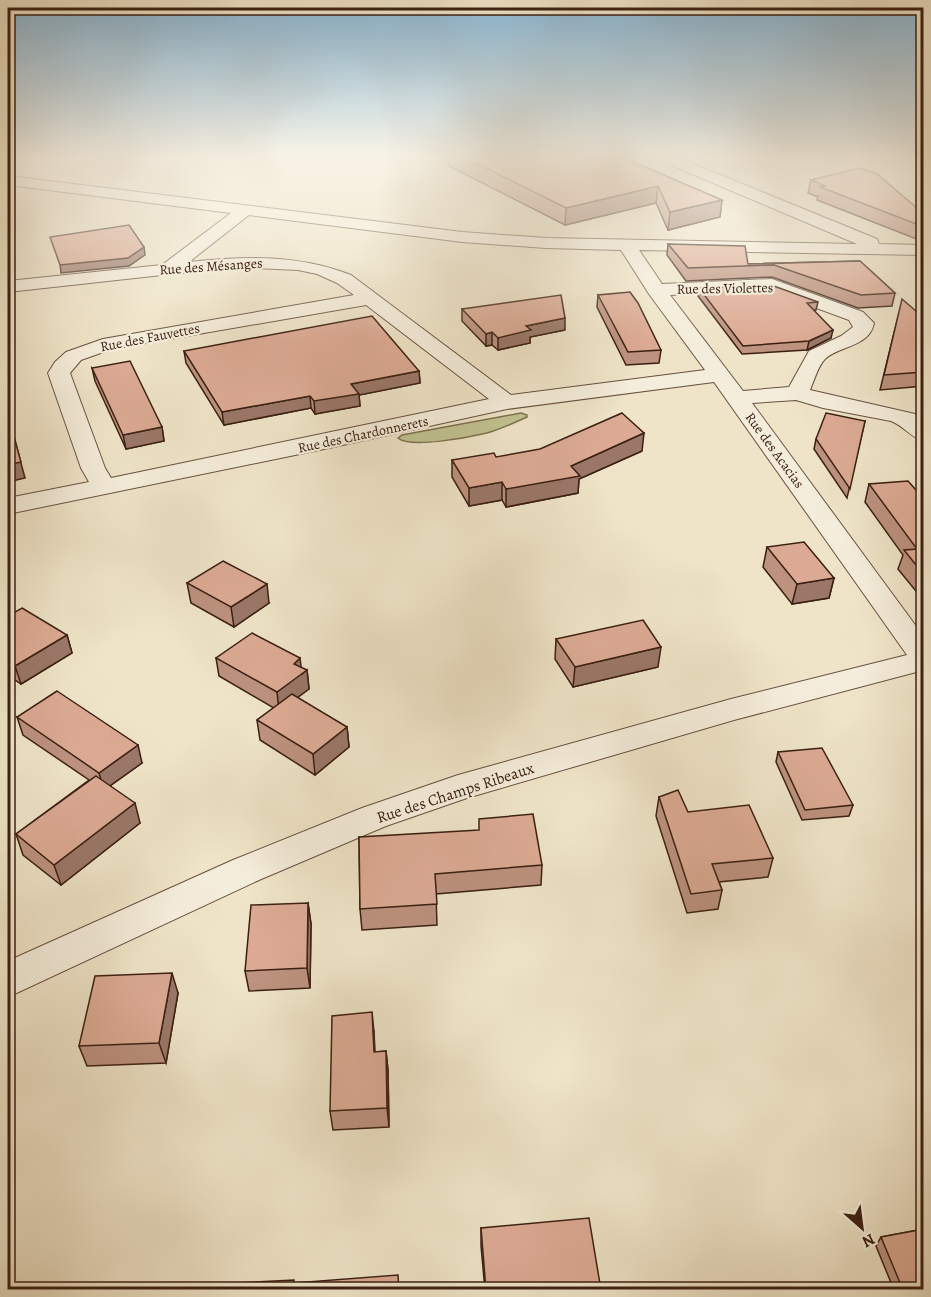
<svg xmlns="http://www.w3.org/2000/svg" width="931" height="1297" font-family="Alegreya,serif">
<rect width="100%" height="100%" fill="#efe4c8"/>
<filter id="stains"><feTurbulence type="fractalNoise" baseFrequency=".00333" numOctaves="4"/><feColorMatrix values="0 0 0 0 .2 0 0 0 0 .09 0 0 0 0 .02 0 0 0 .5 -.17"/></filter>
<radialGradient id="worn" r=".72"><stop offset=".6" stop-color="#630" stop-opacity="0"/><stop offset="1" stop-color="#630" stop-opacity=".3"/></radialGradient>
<!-- green -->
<path fill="#c1c290" stroke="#7e7151" stroke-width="1.5" d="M521,413L527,415V417C514,423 501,429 487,433C470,437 410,449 398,438L402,435Z"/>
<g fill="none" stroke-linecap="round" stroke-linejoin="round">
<!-- minor casing -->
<g stroke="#685140" stroke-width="2">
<path id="minor" d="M659,158H679L877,239L879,244L924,245V255L639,250L662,284L772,279L863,312L874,323C870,347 838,346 825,359C818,366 814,381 810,390L915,414L924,421V441C911,438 904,426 891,421L823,408L796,400L752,403L924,637V670L734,720L467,798L386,826L259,880L8,997V961L233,860L362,808L458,775L731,699L907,655L714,382L507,409L329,448L8,514V498L89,482L81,468L48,373L55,362L66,352L103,339L354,295L337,283L317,274L298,270L235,267L8,292V281L162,265L231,213L8,185V176L462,232L546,238L857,244L661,161ZM249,215L462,242L546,248L621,250L649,294L705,370L511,395L351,275C298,254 244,256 189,262ZM770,291L849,320L853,327L841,336L809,351L789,387L743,391L670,295ZM366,305L489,399L111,478L105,468L70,373L81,360L112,349Z"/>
</g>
<!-- minor -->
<use href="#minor" fill="#f5eddb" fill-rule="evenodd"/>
</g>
<!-- wall -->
<g fill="#bd927f" stroke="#3b2012" stroke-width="1.5">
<polygon points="449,158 624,158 722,200 720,217 668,230 656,203 565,225 449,166"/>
<polygon points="811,180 924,214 924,242 817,200 818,197 808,193"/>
<polygon points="668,244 748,264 860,261 895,293 892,306 858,308 772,277 686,281 667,255"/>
<polygon points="699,288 818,302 816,310 814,310 831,338 807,350 742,354 698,296"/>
<polygon points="598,295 661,350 659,363 626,365 597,307"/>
<polygon points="462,309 565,330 530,337 530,343 498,350 492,345 486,346 462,321"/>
<polygon points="899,313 924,318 924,386 880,390"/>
<polygon points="184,351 419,371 420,383 359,395 360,406 315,414 311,408 224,425 186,363"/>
<polygon points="92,368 162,427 164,441 126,449 95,381"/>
<polygon points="865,421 847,498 814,449 816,439"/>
<polygon points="642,451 579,479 578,493 506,507 502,500 469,506 452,477 452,460 496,457"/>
<polygon points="869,484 924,499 924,601 898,569 903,555 865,502"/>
<polygon points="767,547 834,578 829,598 792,604 763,567"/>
<polygon points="187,583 269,603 234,627 191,603"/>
<polygon points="8,616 67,635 72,653 21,684 8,675"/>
<polygon points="556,639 658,667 573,687 555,659"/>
<polygon points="216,658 301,668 307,670 309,689 297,698 347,727 349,747 315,775 260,740 257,720 274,708 219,676"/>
<polygon points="17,717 142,763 110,786 140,823 61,885 23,855 16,834 89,780 23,735"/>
<polygon points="778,752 853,805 849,816 802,820 776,762"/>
<polygon points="659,797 773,858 768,877 719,882 722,890 718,909 687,913 656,816"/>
<polygon points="359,837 542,865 541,885 436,894 437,925 362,930 360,909"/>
<polygon points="308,903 311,924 310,988 249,991 245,971"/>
<polygon points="178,993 166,1063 87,1066 79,1046"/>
<polygon points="374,1032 375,1052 386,1051 388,1070 389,1127 333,1130 330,1111"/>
<polygon points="481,1228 601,1290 485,1290 481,1246"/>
<polygon points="924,1229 924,1290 894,1290 876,1246 881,1237"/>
</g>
<!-- shaded-wall -->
<g fill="#9a7768" stroke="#3b2012" stroke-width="1.5">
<polygon points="658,186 656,203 565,225 566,208"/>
<polygon points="722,200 720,217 668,230 670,212"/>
<polygon points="144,247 145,255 129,266 61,273 60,265"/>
<polygon points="565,318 565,330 530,337 530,343 498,350 498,338 526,326"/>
<polygon points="833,330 831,338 807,350 809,341"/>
<polygon points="492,332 492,345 486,346 486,334"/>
<polygon points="419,371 420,383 359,395 360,406 315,414 314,401 351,384"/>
<polygon points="310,396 311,408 224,425 222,412"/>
<polygon points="8,415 25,478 8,482"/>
<polygon points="162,427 164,441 126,449 123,435"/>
<polygon points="644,433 642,451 579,479 578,493 506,507 506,489 571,466"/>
<polygon points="502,482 502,500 469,506 469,488"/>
<polygon points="834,578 829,598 792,604 797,584"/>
<polygon points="267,584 269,603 234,627 231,607"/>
<polygon points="67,635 72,653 21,684 15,666"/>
<polygon points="661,647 658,667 573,687 575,667"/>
<polygon points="300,658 302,674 307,670 309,689 279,711 277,692 294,664"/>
<polygon points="347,727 349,747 315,775 313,754"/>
<polygon points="138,745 142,763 104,790 99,773"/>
<polygon points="135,803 140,823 61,885 54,865"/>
<polygon points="308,903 311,924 310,988 307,968"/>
<polygon points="172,973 178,993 166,1063 159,1043"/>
<polygon points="372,1012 374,1032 375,1071 374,1052"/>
<polygon points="386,1051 388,1070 389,1127 387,1108"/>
</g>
<!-- building -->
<g fill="#dcaa94" stroke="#3b2012" stroke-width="1.5">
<polygon points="466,158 624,158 722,200 670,212 658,186 566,208"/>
<polygon points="860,168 877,174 924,214 924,227 820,187 825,186 811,180"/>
<polygon points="129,225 144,247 128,258 60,265 50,237"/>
<polygon points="668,244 745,246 748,264 860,261 895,293 861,295 774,265 688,268"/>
<polygon points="771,285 818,302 807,303 833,330 809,341 743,346 699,288"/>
<polygon points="630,292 638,303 661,350 628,352 598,295"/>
<polygon points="561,295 565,318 526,326 531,330 498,338 492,332 486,334 462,309"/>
<polygon points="902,299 924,318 924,372 884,375"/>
<polygon points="372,316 419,371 351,384 359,394 314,401 310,396 222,412 184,351"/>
<polygon points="130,361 162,427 123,435 92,368"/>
<polygon points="622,413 644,433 571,466 580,476 506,489 502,482 469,488 452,460 494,453 496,457 540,449"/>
<polygon points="826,413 865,421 850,489 816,439"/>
<polygon points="8,415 21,462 8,465"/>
<polygon points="908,481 924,499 924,575 904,550 917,549 869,484"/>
<polygon points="804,542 834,578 797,584 767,547"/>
<polygon points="223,561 267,584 231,607 187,583"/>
<polygon points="22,608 67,635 15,666 8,662 8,616"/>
<polygon points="643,620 661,647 575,667 556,639"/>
<polygon points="252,633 300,658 294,664 307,670 277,692 216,658"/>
<polygon points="57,691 138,745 99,773 17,717"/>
<polygon points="292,694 347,727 313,754 257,720"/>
<polygon points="822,748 853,805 805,810 778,752"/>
<polygon points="96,776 135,803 54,865 16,834"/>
<polygon points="678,790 688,812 749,805 773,858 712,864 722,890 691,894 659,797"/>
<polygon points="533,814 542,865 435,874 437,904 360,909 359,837 479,830 479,819"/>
<polygon points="308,903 307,968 245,971 251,905"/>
<polygon points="172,973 159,1043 79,1046 95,976"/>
<polygon points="372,1012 374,1052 386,1051 387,1108 330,1111 332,1016"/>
<polygon points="589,1218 601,1290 486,1290 481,1228"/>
<polygon points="924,1229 924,1286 903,1290 881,1237"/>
<polygon points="398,1275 399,1290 198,1290 198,1285 294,1280 294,1283"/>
</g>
<!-- sky -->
<linearGradient id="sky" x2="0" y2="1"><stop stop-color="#89b8d7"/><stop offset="0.46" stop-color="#f8f3e6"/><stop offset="1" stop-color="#f8f3e6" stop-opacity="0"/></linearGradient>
<rect width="931" height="340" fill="url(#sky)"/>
<g text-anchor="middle" stroke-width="4.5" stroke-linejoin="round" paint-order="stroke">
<!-- far-street labels -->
<g font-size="14" fill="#3b2012" stroke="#f5eddb">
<text transform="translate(211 266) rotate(-4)" y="5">Rue des Mésanges</text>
<text transform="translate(725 288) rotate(-1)" y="5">Rue des Violettes</text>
<text transform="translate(150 337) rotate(-11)" y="5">Rue des Fauvettes</text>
<text transform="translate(363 434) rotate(-12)" y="5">Rue des Chardonnerets</text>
<text transform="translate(775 450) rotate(54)" y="5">Rue des Acacias</text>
</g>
<!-- street labels -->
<g font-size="16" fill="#3b2012" stroke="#f5eddb">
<text transform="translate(455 792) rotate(-18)" y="6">Rue des Champs Ribeaux</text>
</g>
</g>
<!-- margin -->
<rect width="931" height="1297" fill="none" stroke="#efe4c8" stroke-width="30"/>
<rect x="9" y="9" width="913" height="1279" fill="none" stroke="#3b2012" stroke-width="3"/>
<rect x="15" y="15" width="901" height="1267" fill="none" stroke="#3b2012" stroke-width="1.5"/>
<!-- north arrow -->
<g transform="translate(862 1228) rotate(152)" stroke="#f5eddb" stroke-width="4.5" paint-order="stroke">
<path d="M0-4.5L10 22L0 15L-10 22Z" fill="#3b2012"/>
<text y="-9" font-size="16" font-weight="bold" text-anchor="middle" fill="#3b2012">N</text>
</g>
<rect width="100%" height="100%" filter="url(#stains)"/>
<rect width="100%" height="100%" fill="url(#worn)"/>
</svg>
